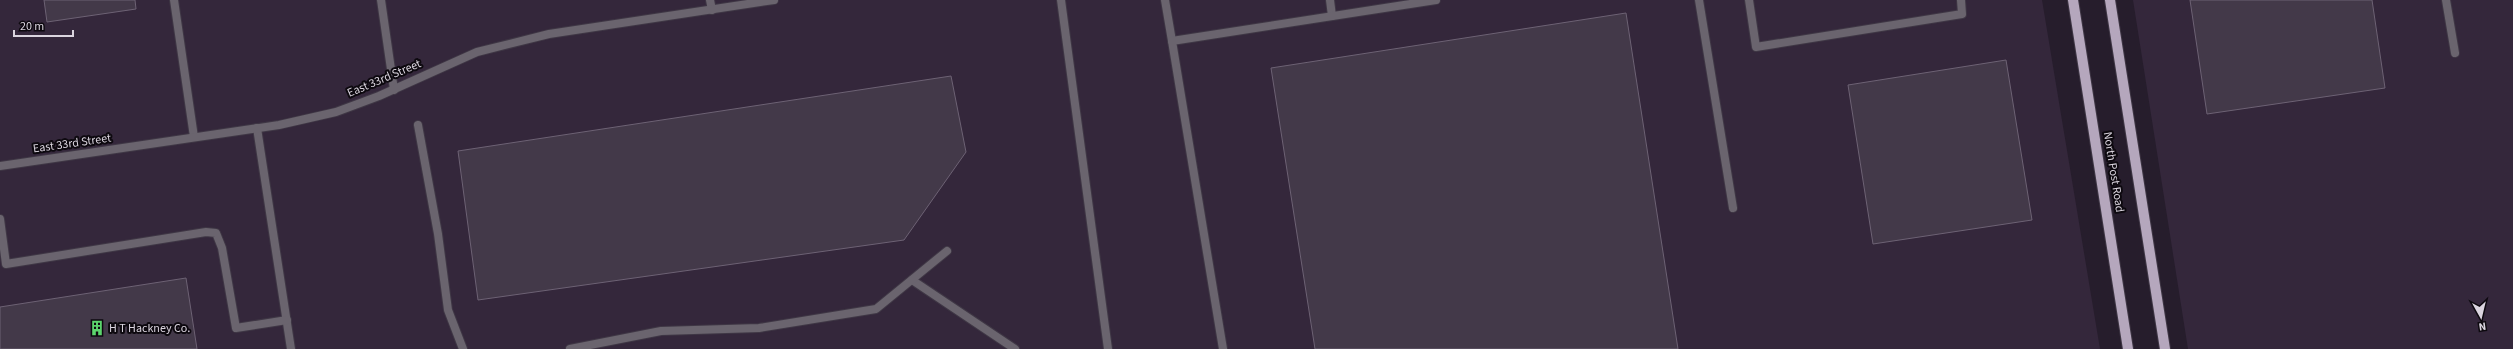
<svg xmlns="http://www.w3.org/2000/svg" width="2513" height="349" font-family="'Source Sans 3',sans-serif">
<rect width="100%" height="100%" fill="#261d2c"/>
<!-- built -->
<g fill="#34273b">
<polygon points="0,0 2042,0 2100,349 0,349"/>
<polygon points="2133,0 2513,0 2513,349 2188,349"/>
</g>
<!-- building -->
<g fill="#433949" stroke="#6d6274">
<polygon points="44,0 135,0 136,9 47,22"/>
<polygon points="2190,0 2372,0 2385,88 2207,114"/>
<polygon points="1626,13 1678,349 1315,349 1271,68"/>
<polygon points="2006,60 2032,220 1873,244 1848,85"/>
<polygon points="951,76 966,152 904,240 478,300 458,151"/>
<polygon points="186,278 197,349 0,349 0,307"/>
</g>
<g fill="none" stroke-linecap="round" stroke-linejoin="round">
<!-- lane casing -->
<g stroke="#3f3745" stroke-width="10">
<g id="lane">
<polyline points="174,0 194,137"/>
<polyline points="381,0 394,90"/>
<polyline points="710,0 712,10"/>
<polyline points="1061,0 1108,349"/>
<polyline points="1165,0 1172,41"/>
<polyline points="1330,0 1332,16"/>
<polyline points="1699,0 1733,208"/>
<polyline points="1749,0 1756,47 1962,14 1961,0"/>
<polyline points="2446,0 2455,53"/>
<polyline points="418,125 438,234 448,310 463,349"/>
<polyline points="257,128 291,349"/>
<polyline points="0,219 6,264 206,232 216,233 222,248 236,328 287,320"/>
<polyline points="912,280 1015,349"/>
<polyline points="570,349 661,331 759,328 876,309 947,251"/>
<polyline points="1223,349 1172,41 1436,0"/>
</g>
</g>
<!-- street casing -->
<g stroke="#3f3745" stroke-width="10">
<polyline id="street" points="0,166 279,125 336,112 379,96 477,52 549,34 774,0"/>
</g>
<!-- primary casing -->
<g stroke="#3f3745" stroke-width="12">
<g id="primary">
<polyline points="2073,0 2128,349"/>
<polyline points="2110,0 2165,349"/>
</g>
</g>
<!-- lane -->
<use href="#lane" stroke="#6a646e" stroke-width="8"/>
<!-- street -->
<use href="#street" stroke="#6a646e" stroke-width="8"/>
<!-- primary -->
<use href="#primary" stroke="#b5a7bd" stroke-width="10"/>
</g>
<!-- icons -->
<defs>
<g id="building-bare" transform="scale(1.2)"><path d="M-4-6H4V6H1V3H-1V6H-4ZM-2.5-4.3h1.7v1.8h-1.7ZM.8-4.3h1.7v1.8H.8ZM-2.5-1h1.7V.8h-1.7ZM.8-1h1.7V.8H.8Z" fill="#5cd56d" stroke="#0d090f" stroke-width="2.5" paint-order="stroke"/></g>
</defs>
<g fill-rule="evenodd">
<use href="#building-bare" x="97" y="328"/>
</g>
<g text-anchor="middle" stroke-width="4" stroke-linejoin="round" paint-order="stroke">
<!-- street labels -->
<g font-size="12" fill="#dbd5df" stroke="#0d090f">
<text transform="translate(384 78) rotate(-23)" y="4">East 33rd Street</text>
<text transform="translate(72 143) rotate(-8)" y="4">East 33rd Street</text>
<text transform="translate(2114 172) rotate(81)" y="4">North Post Road</text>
</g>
<!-- poi labels -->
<g font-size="12" fill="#dbd5df" stroke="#0d090f" text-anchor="start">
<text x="109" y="332">H T Hackney Co.</text>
</g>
</g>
<!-- north arrow -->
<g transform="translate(2481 317) rotate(172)" stroke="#0d090f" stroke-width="3" paint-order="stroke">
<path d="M0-3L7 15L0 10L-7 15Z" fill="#dbd5df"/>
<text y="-6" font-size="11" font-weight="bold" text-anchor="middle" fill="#dbd5df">N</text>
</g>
<!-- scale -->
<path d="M14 30v6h59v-6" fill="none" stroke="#dbd5df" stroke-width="2"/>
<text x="20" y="30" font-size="12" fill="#dbd5df" stroke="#0d090f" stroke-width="3" paint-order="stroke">20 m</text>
</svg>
